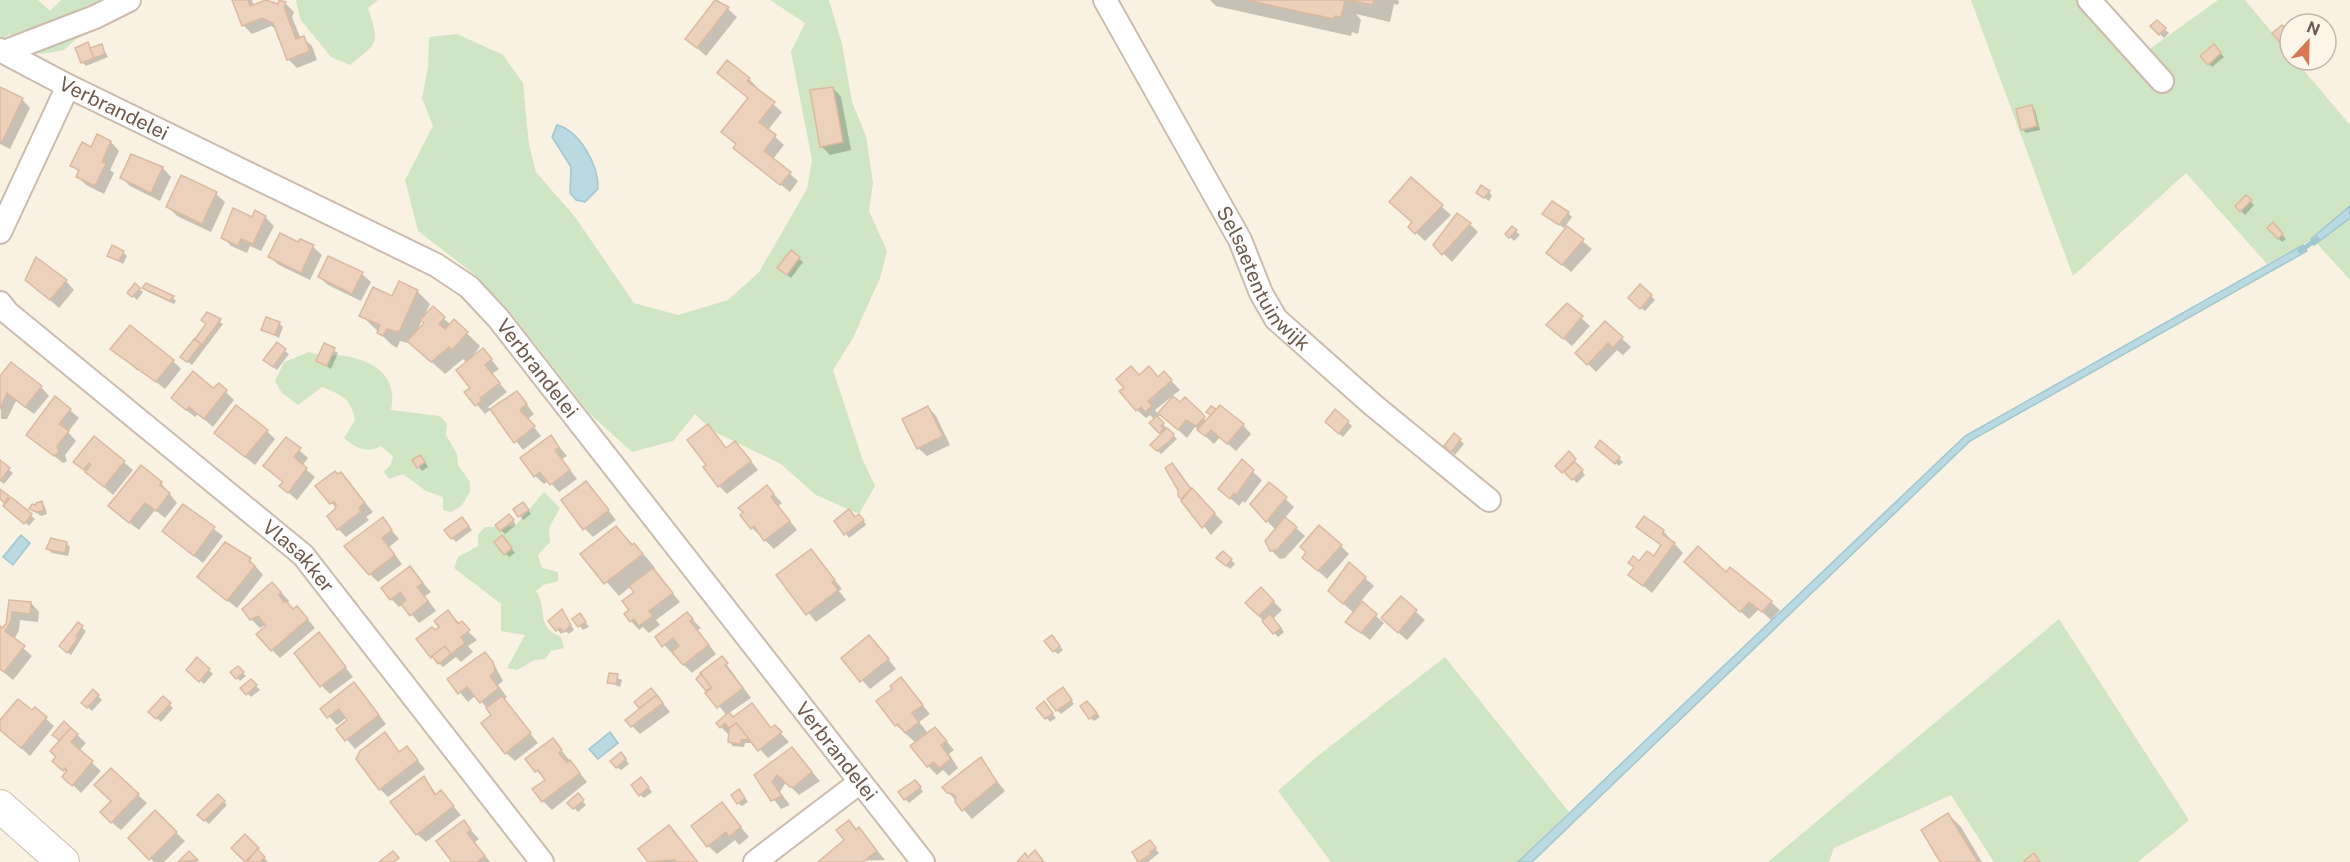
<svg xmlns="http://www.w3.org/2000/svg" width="2350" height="862" font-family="'Public Sans',sans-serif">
<rect width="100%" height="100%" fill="#f9f2e3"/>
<!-- green -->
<g fill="#cfe5c3">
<polygon points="0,0 38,0 50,11 61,0 119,0 64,50 41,54 26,48 10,34 0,40"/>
<path d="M296,0H378L368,8C379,44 380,41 350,65L331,57L300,19Z"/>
<polygon points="770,0 829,0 842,44 852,102 866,136 873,183 869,211 887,251 880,278 853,338 833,370 862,458 875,486 859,514 816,495 781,464 713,431 695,414 673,441 632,452 591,415 507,308 474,274 418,231 405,180 433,126 422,98 428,68 429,37 457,34 503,55 523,83 529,145 536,172 575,217 634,303 678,315 728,300 759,272 807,189 812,160 791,52 805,23"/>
<polygon points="1971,0 2076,0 2133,61 2218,0 2245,0 2290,54 2290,60 2295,60 2350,125 2350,280 2313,239 2267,264 2186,173 2073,276"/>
<path d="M309,352C322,357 333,354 346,356C376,362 398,377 391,410L440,416L447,424L446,435L457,454L458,465L470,482V492L462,505L451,512L443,510V497L426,491L403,474L389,479L384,472L391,464L393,456L381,446C367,454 356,448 344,438L355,420C351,398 342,395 322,387L298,405L282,393L275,381L284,362Z"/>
<path d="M544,492L560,508L549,528L550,542L538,555L542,568L558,572V581L543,585L536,591C549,609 534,626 561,637L564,648L551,651L545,659L535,660L517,670L507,668L525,635L501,631V604L454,568L458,557L478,546V535L485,527L515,526Z"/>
<polygon points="2059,619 2189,820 2138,862 1994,862 1951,795 1834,848 1829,862 1768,862"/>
<polygon points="1445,657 1569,812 1518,862 1331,862 1278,791 1319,755"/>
</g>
<!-- water -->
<g fill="#bad9e0" stroke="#a1c7d1" stroke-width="1.5">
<path d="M557,125C580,131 599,166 598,189L585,202L576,200L570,193L571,167L552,137Z"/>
<polygon points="2350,206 2350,218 2314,245 2311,239"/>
<polygon points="2303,245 2307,251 1970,441 1532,862 1518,862 1965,436"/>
<polygon points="21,535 30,543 13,565 3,557"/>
<polygon points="610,732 618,743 598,759 589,749"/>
</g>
<!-- shadow -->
<g fill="#0003" fill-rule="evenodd">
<polygon points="233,0 252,0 254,6 285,3 294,12 292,17 301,39 303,38 312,46 317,60 297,68 288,59 277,29 271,26 252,34 244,26"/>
<polygon points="718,0 737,17 706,56 687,39"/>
<polygon points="1210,0 1397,0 1399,1 1398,5 1394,4 1390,22 1356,14 1361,20 1358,34 1352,32 1351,36 1216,6"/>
<polygon points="2157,22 2169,33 2164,38 2152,26"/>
<polygon points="88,44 92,49 101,45 108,57 86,66 82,62"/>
<polygon points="2214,46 2224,57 2212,67 2202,56"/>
<polygon points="718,73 749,79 757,87 756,89 782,112 768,130 784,145 773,159 798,181 790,192 735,148 749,99"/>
<polygon points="833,88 841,97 851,150 830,155 821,146"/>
<polygon points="0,89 22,99 30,108 10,149 0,144"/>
<polygon points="2031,106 2035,110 2040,130 2026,133 2022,129"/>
<polygon points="98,136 111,142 119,151 110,170 114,173 104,194 86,185 78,177 80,173 72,165 92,149"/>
<polygon points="132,156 163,168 171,177 160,201 130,186 122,178"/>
<polygon points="182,177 216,194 225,202 211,232 177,216 168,207"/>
<polygon points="1411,179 1451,215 1425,241 1410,227 1414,223"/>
<polygon points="1489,192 1492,196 1489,201 1482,196"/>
<polygon points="2246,197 2254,205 2245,215 2237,206"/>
<polygon points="1568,213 1572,217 1564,228 1548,217"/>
<polygon points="265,217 274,226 261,251 250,246 247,253 231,246 223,237 252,219"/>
<polygon points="1470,224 1478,232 1452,262 1435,245"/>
<polygon points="2273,224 2286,239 2282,242 2269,228"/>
<polygon points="1512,228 1520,235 1514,241 1507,234"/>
<polygon points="1567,228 1592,249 1571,272 1548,253"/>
<polygon points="299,244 313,247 322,255 310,280 279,265 270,257"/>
<polygon points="123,252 127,256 123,264 109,255"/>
<polygon points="791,252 803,262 791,278 783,272"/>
<polygon points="362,274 371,282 361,301 328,285 319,277"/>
<polygon points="27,280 66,281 74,290 59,308"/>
<polygon points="135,285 143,292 137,300 129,293"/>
<polygon points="147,285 173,298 176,301 174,304 148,292 144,288"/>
<path d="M417,291L430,304L423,318L433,309L451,325L454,321L480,346L469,362L491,359L499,369L492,374L507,392L488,407L490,410L485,414L466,392L472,388L467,363L463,359L445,374L412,344L400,341L397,348L392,345L361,315L392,298ZM422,320L426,324L417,332Z"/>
<polygon points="1651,296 1655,300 1645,311 1634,302"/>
<polygon points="1567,305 1590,326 1572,346 1557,333"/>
<polygon points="207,314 223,324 192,365 182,357 208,324"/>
<polygon points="279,323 283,327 279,338 263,329"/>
<polygon points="1605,323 1631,347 1623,355 1617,350 1596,372 1577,353"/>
<polygon points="277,345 289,354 277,370 269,364"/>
<polygon points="325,345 338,353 331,369 318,361"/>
<polygon points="112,348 173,361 181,369 165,389 139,368 138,371"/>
<polygon points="1164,373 1180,390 1155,410 1158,414 1173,398 1180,405 1185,399 1207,422 1212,415 1212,408 1243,425 1251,434 1236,451 1220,437 1214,444 1195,427 1187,438 1161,414 1157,418 1177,439 1161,454 1152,445 1162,435 1151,423 1155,420 1150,415 1146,418 1137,410 1140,377 1159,378"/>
<polygon points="0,379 41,387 49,396 34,414 16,401 7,419 1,419"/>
<polygon points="219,385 234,400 213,427 198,414 195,417 181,406"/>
<polygon points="56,398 79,418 68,432 76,441 65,455 67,461 63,463 28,435"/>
<polygon points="525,402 534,414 528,419 541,436 523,450 493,410"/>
<polygon points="928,407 936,416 950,445 927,456 918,448"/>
<polygon points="1336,412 1352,426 1343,437 1330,426"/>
<polygon points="708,426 727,449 743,451 758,470 727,494 719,486 708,465"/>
<polygon points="267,431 275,439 255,465 225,441"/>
<polygon points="1455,435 1464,444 1455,455 1446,446"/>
<polygon points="551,437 567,456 562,459 577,479 559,492 549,481 544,484 535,476"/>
<polygon points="95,438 133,470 113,495 75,462"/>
<polygon points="287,439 308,458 302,466 315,477 297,500 281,486 284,482"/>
<polygon points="1600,442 1623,462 1619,466 1601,450"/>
<polygon points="1569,453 1585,475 1577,483 1557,466"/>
<polygon points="424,460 428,467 422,471 414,461"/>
<polygon points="0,462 13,473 4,484 0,481"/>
<polygon points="1242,462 1262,480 1245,503 1243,501 1239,506 1229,497"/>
<polygon points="141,467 161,483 177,503 165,518 155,510 139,530 118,514"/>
<polygon points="1176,468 1192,491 1223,522 1211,535 1179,496"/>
<polygon points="341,474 373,512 366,517 369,520 346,537 338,529 337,509 318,486"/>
<polygon points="1270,484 1294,507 1285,518 1305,536 1285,558 1280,559 1271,550 1276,530 1267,521"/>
<polygon points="767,487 782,503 778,506 797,530 774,549 752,528"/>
<polygon points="0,491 35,519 29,526 0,499"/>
<polygon points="594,492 616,520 593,537 585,529"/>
<polygon points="42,503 45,507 47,514 41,516 31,509"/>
<polygon points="183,506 223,536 203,563 173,539"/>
<polygon points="526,508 531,514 523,520 515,510"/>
<polygon points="382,519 399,539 389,547 402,564 378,582 370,574"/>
<polygon points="855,519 863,519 866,525 849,538 836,521"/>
<polygon points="513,520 516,525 505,534 501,530"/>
<polygon points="466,522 472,530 456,542 452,538"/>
<polygon points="1638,527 1663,531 1683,553 1652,593 1630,575 1639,563 1654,558 1662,546"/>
<polygon points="616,528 647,558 655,568 653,570 680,602 656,620 660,625 649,633 643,627 639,630 631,621 636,592 631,586 619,596 582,554"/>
<polygon points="506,541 515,553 509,557 496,542"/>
<polygon points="66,543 70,547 68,556 52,553 48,549"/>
<polygon points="1341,546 1349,554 1327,579 1304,558"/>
<polygon points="811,551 842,589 839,591 846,600 816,622 778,576"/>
<polygon points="1218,558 1231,560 1235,564 1230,569"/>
<polygon points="250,560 263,575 237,608 208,585"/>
<polygon points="1350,565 1374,586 1360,602 1384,623 1370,640 1347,622 1354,613 1339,600"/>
<polygon points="410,568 431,592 425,596 436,611 419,623 403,604 399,607 391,599"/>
<polygon points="1694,570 1726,574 1771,602 1780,610 1771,620 1759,609 1749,619"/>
<polygon points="1261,589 1282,610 1273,619 1284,632 1278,637 1247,603"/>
<polygon points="281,592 289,601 286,605 305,616 315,628 280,658 272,650 271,622 260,628 251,619"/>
<polygon points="1401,598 1425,620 1407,640 1392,627"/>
<polygon points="11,601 31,603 39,612 38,622 20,620 19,630 14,640 32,656 13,680 0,669 0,628 3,631 7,624"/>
<polygon points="562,611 574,630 569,634 565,631 561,634 550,621"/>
<polygon points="448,612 477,640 468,646 473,652 461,662 456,657 443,667 432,657 435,632 441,627"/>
<polygon points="687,614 701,628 698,630 716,654 692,673 657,638"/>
<polygon points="574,619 583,619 589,627 583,630"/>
<polygon points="78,624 86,631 71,655 64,650"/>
<polygon points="319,634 353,677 330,694 322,686"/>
<polygon points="1056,641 1063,650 1058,654 1054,651"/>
<polygon points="878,646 896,669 870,689 843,658"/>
<polygon points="722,658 751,698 729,713 733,718 752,705 772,729 775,727 789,742 768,758 754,743 745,743 744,747 733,746 729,742 730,736 718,724 727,716 698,679"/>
<polygon points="197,659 213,674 204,684 188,669"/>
<polygon points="493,662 503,681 498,685 507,697 503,700 538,743 515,761 506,753 490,712 476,695 468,702 449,679"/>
<polygon points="238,668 246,676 240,681 237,678"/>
<polygon points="611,675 622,680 620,687 609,682"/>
<polygon points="901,679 930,714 919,722 928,733 943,737 954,750 949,754 958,768 949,776 943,770 937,775 928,766 912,746 916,743 896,725 878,702 894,689"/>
<polygon points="251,681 260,690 251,697 242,688"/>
<polygon points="93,691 102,700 92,711 83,703"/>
<polygon points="362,693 386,724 355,749 338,729 349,720 347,717 337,725 322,709"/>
<polygon points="655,693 670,712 640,734 632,726 642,709 636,702"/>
<polygon points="1067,693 1074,704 1061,714 1057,710"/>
<polygon points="163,698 173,708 161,722 150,712"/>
<polygon points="1091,706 1100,717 1094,721 1090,718"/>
<polygon points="1047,707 1056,718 1050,722 1038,708"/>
<polygon points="45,718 54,726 30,756 0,729 0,722"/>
<polygon points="64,723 86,743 79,751 101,771 81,793 64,776 67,773 55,761 61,741 54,734"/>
<polygon points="384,734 401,753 407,748 425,769 388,797 380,789"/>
<polygon points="553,740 587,782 552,810 543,801 546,781 527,760"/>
<polygon points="792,749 820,781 799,795 786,782 780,792 790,805 781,809 756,775"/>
<polygon points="625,758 629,764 621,770 617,767"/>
<polygon points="980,759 1005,791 972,819 949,793"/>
<polygon points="424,778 437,795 441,792 461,815 426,842 417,834"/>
<polygon points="645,783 652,792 644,798 640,795"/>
<polygon points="919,785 923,792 909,803 905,799"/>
<polygon points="138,795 147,803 121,830 110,821"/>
<polygon points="578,795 586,805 578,812 570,803"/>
<polygon points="743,795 748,802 742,806 738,803"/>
<polygon points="218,796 227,805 209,824 199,815"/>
<polygon points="722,804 749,837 739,845 735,840 717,854 708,846"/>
<polygon points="155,813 185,841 164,862 154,862 130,838"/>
<polygon points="1948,814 1961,827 1982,862 1942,862"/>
<polygon points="463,822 479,839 475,842 490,862 454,862"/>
<polygon points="849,822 867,838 885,860 820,862 846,840"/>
<polygon points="669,827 677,836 698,862 650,862 640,850"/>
<polygon points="245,836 268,862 248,862 233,848"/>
<polygon points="1153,846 1159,853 1148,862 1140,862 1134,853"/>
<polygon points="189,853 198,862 180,862"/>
</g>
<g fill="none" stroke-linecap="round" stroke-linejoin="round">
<!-- stream -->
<polyline stroke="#a1c7d1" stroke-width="5" points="2300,251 2317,239"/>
</g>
<!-- building -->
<g fill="#ecd2bd" stroke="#dcbaa0" stroke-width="1.5">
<polygon points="232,0 248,0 250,6 266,0 278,4 279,0 286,2 284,7 296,39 304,36 310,51 287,60 273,23 262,18 242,26"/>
<polygon points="715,0 729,7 697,48 685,39"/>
<polygon points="1246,0 1340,0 1345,1 1341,17 1335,16 1334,19"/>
<polygon points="1349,0 1374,0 1373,5"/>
<polygon points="2157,20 2166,28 2159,35 2150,26"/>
<polygon points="2282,25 2290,34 2290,54 2272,33"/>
<polygon points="88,42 94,58 81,63 75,48"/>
<polygon points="102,44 105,54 94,58 90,48"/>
<polygon points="2214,44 2221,53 2208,65 2200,56"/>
<polygon points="727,60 750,78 747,81 775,102 759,122 776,135 764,151 791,172 780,185 733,148 736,144 721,132 748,98 717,73"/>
<polygon points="0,87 23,98 2,142 0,141"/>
<polygon points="833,87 843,142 820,147 810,90"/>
<polygon points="2032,105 2037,126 2021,130 2016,109"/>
<polygon points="97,134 111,141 102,162 106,163 95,186 76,177 79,170 70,166 82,142 91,147"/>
<polygon points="131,154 163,167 151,193 120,178"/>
<polygon points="181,175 217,192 202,224 166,207"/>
<polygon points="1411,177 1443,205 1415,234 1408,227 1412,222 1389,202"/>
<polygon points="1481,185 1490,191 1484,198 1476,193"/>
<polygon points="2246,195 2252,200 2240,212 2235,206"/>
<polygon points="1552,201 1569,212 1559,225 1542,214"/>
<polygon points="233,208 252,217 255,210 266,216 253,244 241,239 238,246 221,238"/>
<polygon points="1457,213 1471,223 1442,255 1433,245"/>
<polygon points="2273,222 2283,234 2278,239 2267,228"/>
<polygon points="1512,226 1517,230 1509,238 1505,234"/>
<polygon points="1567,226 1584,239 1562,265 1546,253"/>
<polygon points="280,233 298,242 300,239 314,245 301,273 268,257"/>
<polygon points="112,245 124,251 119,261 107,256"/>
<polygon points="791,250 800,257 787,275 777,268"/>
<polygon points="328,256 363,272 352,294 318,277"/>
<polygon points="36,257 67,280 50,300 25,280"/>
<polygon points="399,281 418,290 399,332 387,329 383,336 377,333 380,325 359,316 373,287 392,296"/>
<polygon points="135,283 140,288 132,297 127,293"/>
<polygon points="146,283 174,296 170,301 142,288"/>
<polygon points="1640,284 1652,295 1640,309 1628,298"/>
<polygon points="1567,303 1583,316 1563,339 1546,325"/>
<polygon points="433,306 445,317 439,324 445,329 454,319 468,332 452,350 449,347 431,362 407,341 424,323 420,320"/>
<polygon points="207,312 221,319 202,345 195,339 206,324 201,320"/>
<polygon points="266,317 280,322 275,335 261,330"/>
<polygon points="1605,321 1623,337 1613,348 1608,343 1587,365 1575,353"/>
<polygon points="130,325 174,360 156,382 110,349"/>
<polygon points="194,339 201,344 187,362 180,357"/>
<polygon points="277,342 286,349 273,367 263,360"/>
<polygon points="324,343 335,348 327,366 316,361"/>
<polygon points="483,348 492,359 485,365 500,383 480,398 482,401 475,406 464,392 470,388 456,370"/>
<polygon points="11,362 42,386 25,407 7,393 0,409 0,376"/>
<polygon points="1131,366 1139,375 1149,366 1158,377 1164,371 1172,380 1148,401 1152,406 1145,412 1141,407 1136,411 1119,391 1124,388 1116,379"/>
<polygon points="193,371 213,388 219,383 227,390 204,419 189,407 186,410 171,398"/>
<polygon points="517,391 527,404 520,410 535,426 514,443 490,409"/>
<polygon points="55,396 71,409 59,424 69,431 57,446 59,452 54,456 26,435"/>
<polygon points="1173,396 1180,402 1185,397 1201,412 1205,417 1196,426 1186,420 1178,430 1158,413"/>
<polygon points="236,405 268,430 245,457 214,433"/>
<polygon points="1220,405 1244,424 1227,444 1211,430 1205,436 1197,430"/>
<polygon points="928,406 943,436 917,449 902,419"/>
<polygon points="1211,406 1216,409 1211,415 1206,412"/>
<polygon points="1335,409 1349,421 1339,434 1325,422"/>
<polygon points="1157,416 1164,423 1161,426 1164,429 1159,433 1149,423"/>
<polygon points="708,424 726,448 735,441 751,461 718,487 703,467 706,465 687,440"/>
<polygon points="1167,428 1174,434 1172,439 1157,451 1150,445"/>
<polygon points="1454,433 1461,439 1451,452 1444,446"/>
<polygon points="551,435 559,447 555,450 570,470 550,485 540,472 534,477 520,458"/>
<polygon points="94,436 125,461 104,487 85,472 91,465 89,463 84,470 73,462"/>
<polygon points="286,437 301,448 294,457 307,468 288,493 279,486 283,482 263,466"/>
<polygon points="1600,440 1620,457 1615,464 1595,447"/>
<polygon points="1569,451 1576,459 1562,473 1555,466"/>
<polygon points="420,455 425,462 417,468 412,460"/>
<polygon points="1242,459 1254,470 1236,495 1234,493 1230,499 1218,489"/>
<polygon points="0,460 10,468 0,481"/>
<polygon points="1575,462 1583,470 1572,480 1564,472"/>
<polygon points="1172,463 1191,489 1181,499 1178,496 1178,490 1165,468"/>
<polygon points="141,465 162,482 160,485 170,493 156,511 145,503 129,523 108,506"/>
<polygon points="335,471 337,474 341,472 365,503 359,508 361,511 337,530 327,516 335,509 336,505 334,502 330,504 315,486"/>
<polygon points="586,481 609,510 583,530 561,500"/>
<polygon points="1269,482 1287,497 1266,522 1250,504"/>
<polygon points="767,485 774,494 771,497 790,521 764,541 754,526 751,529 740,515 743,512 738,508"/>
<polygon points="1192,488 1215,513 1202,528 1181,501"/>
<polygon points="0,489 9,496 4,503 0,499"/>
<polygon points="11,497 32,514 24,524 3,506"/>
<polygon points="42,501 44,511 36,512 29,509 32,504 36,505 36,503"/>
<polygon points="523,502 529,510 518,517 513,509"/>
<polygon points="183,504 215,527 194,556 162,531"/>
<polygon points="849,509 855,517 859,514 864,520 844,535 834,521"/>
<polygon points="509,514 514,520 500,531 495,525"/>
<polygon points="1644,516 1664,530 1662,534 1675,543 1643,586 1628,575 1634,567 1628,563 1633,556 1639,561 1647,551 1654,556 1661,545 1636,527"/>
<polygon points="383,517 392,530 382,538 395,555 369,575 344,546"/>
<polygon points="462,517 469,526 451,539 444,530"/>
<polygon points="1285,517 1297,527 1277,550 1270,551 1265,541"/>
<polygon points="1319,525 1342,545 1318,571 1302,558 1306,552 1300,547"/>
<polygon points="616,526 632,545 634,543 643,554 604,584 580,554"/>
<polygon points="502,535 512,548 504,555 494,542"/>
<polygon points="51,538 67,542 65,553 46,549"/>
<polygon points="225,542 251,558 249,561 255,566 227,601 197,577"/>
<polygon points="1698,546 1726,572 1730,567 1772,601 1762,612 1749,602 1740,612 1684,562"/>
<polygon points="811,549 835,580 832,582 838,590 806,615 776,575"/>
<polygon points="1223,551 1232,559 1226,566 1216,558"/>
<polygon points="1349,562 1366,577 1343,604 1328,591"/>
<polygon points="410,566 423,583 417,587 428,601 410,616 401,604 406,600 400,592 390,600 381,588"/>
<polygon points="653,568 673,593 649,611 653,616 639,626 634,619 630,622 624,614 629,610 622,601 634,592 629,586"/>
<polygon points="272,582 281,592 279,595 284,602 286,601 293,609 297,606 308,619 271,651 256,634 266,626 258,616 250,620 242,609"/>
<polygon points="1261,587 1274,601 1259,616 1245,603"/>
<polygon points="1401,596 1417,610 1398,633 1381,618"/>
<polygon points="9,600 31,602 30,614 12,612 11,621 5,631 25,646 4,672 0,669 0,626 2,628 6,624"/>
<polygon points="1362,601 1377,614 1361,633 1345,622"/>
<polygon points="562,609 571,625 564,632 560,628 556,631 548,621"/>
<polygon points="448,610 458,624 462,621 470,630 461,637 465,643 451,654 445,646 431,658 416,639 432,627 435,630 439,627 434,621"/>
<polygon points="687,612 693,619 690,621 709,645 683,665 672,652 679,646 673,638 662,647 655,637"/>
<polygon points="580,613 586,622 578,627 572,619"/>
<polygon points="1270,614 1281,628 1273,634 1262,621"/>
<polygon points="78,622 83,626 76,636 78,638 67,653 59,646"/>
<polygon points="319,632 346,667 320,687 294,653"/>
<polygon points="869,635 889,659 860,682 841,658"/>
<polygon points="1052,635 1060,646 1053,652 1044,641"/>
<polygon points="445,646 451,654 438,664 432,656"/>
<polygon points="485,652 493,662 495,671 490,676 499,688 480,703 467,687 458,694 447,679"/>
<polygon points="722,656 728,663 725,665 743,688 717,708 705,693 712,688 700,673"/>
<polygon points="197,657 210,669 199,682 186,670"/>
<polygon points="238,666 244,672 236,679 230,672"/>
<polygon points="609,673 618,674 616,684 607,683"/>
<polygon points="701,674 711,687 706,691 696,679"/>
<polygon points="901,677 923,705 912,713 919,722 905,733 898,724 895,726 876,701 892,689 890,686"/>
<polygon points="251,679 257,685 246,695 240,688"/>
<polygon points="354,682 379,715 345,741 336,729 347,720 339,709 327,718 320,709"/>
<polygon points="1063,687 1072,700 1056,711 1047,699"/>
<polygon points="651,688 657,695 639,708 634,702"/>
<polygon points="93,689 99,695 87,708 81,703"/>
<polygon points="657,695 663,703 631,727 625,720"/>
<polygon points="163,696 171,703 156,719 148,712"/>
<polygon points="502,696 531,733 505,754 481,723 491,715 486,708"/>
<polygon points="18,699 32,710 35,707 47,717 21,748 0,730 0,720"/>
<polygon points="1044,701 1053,713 1045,719 1036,708"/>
<polygon points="1087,701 1097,713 1089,719 1080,706"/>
<polygon points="752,703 771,728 775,725 782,732 758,751 736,723 729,728 725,723 720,728 716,723 729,712 733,717"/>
<polygon points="64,721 71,728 59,740 52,735"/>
<polygon points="736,723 749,739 741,740 741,744 728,742 729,729"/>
<polygon points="935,727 947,741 941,745 951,759 939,768 934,762 927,767 910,746"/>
<polygon points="71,728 78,734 71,742 93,761 72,786 62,777 67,770 65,768 63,771 52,761 56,757 50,751"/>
<polygon points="385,732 399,752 407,746 418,760 379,790 356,759 360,751"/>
<polygon points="553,738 562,750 559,753 567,763 570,760 580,773 542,802 532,789 545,780 538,770 535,772 525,759"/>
<polygon points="792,747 812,772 794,787 790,787 777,775 772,782 782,796 771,801 754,775"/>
<polygon points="621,752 626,759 616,768 610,761"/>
<polygon points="981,757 997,782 962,811 955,802 956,797 953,794 947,793 942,787"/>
<polygon points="111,768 139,794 111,823 100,812 111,801 94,785"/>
<polygon points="424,776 435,795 441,790 454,806 416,835 390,802"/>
<polygon points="641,777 649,787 639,796 631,785"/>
<polygon points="915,780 921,787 904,800 898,792"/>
<polygon points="739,789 745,798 737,804 731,795"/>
<polygon points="578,793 584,800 573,809 567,803"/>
<polygon points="218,794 225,801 204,821 197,815"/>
<polygon points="722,802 741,827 729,837 726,832 707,847 691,826"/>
<polygon points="155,810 177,832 149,860 128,838"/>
<polygon points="1948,813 1978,862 1940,862 1921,830"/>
<polygon points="464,820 471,830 467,833 485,856 477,862 452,862 436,841"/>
<polygon points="849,820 856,830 859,827 877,851 863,862 818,862 844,840 836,830"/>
<polygon points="669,825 697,861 697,862 676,862 675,860 648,862 638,849"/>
<polygon points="245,834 259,848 245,862 231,848"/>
<polygon points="1150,840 1156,848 1150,852 1152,854 1138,862 1132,852"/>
<polygon points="257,849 265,857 260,862 247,862"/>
<polygon points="1035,850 1044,862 1017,862 1025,853 1028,857"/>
<polygon points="189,851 198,860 178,862"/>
<polygon points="393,851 399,858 394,862 379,862"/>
<polygon points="2034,853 2040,862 2024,862 2024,861"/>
</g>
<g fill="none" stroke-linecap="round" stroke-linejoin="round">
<!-- street casing -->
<g stroke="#cbbcae" stroke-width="26">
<g id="street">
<path id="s1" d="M1105,0L1240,240L1261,293L1276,319L1373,405L1489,500"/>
<polyline points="2089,0 2162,81"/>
<path id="s2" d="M0,50L68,86L436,265L469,287L498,318L923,862"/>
<polyline points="4,52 95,17 129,0"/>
<polyline points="0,232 68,86"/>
<path id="s3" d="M0,303L8,313L303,555L542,862"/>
<polyline points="755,862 860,782"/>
</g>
</g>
<!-- secondary casing -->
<g stroke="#cebcab" stroke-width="34">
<polyline id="secondary" points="0,806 63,862"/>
</g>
<!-- street -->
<use href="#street" stroke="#fff" stroke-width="22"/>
<!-- secondary -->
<use href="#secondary" stroke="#fff" stroke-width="32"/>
</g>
<g text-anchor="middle" stroke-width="5" stroke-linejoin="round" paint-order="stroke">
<!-- street labels -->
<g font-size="20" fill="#6e5a4c" stroke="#fdf6e8">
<text dy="7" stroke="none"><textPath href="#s2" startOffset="128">Verbrandelei</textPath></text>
<text dy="7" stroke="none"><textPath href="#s1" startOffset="321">Selsaetentuinwijk</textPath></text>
<text dy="7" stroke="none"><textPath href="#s2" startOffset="632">Verbrandelei</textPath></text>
<text dy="7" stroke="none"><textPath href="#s3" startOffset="392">Vlasakker</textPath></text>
<text dy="7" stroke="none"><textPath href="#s2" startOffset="1118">Verbrandelei</textPath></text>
</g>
</g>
<!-- north arrow -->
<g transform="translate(2308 42) rotate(22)"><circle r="28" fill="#fdf6e8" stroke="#c4b8aa" stroke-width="1.5"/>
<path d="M0-4.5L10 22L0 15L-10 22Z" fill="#d77754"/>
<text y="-9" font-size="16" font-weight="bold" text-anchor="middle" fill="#6e5a4c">N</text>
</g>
</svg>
